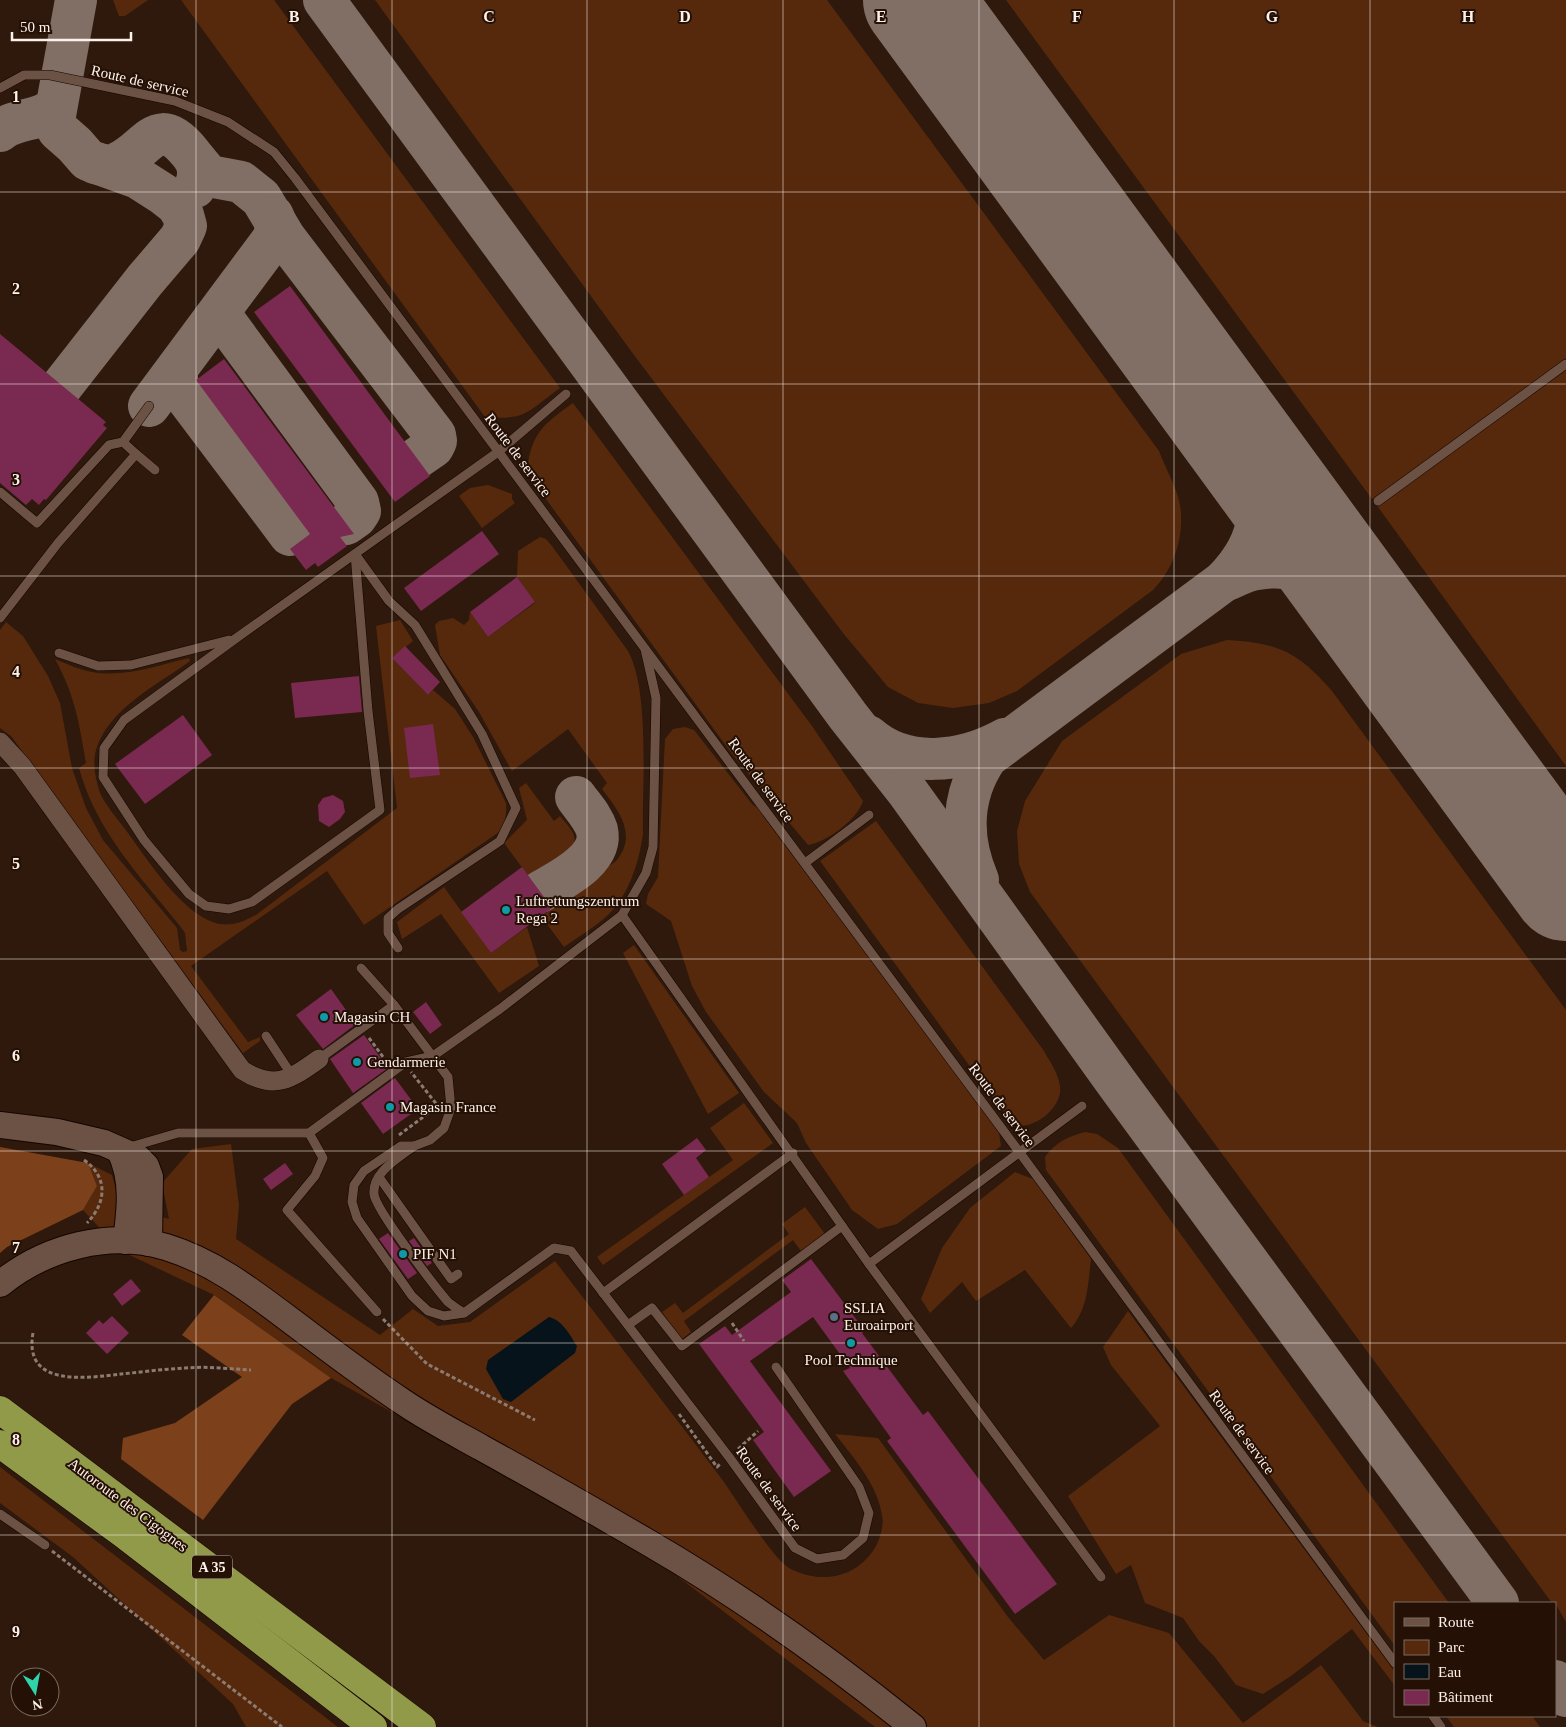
<svg xmlns="http://www.w3.org/2000/svg" width="1566" height="1727" font-family="Georgia,serif">
<rect width="100%" height="100%" fill="#2e190c"/>
<!-- green -->
<g fill="#56290c">
<polygon points="113,0 148,0 125,16 119,16"/>
<path d="M181,0H274L560,388C528,411 526,421 485,417Z"/>
<path d="M375,0H827L1159,451C1165,468 1177,487 1180,505C1185,535 1174,569 1153,590L1017,691L989,703L953,708L918,703L888,687L843,633L631,351Z"/>
<polygon points="1006,0 1566,0 1566,358 1372,499"/>
<polygon points="1566,370 1566,766 1378,507"/>
<path d="M573,403L812,726L863,801C857,820 827,842 808,845L732,754L546,499L527,469C532,432 544,424 573,403Z"/>
<polygon points="488,485 512,494 512,499 515,503 482,528 459,496 470,488"/>
<path d="M540,537L546,539L552,546L628,651C650,691 642,785 643,834C639,862 629,895 608,915C595,927 578,937 564,947L541,916L616,861C638,835 619,811 602,789L607,783L568,729L512,771L479,712L440,655L435,625L439,621L453,618L464,625L469,620L470,612L488,637L535,603L517,577L518,551Z"/>
<path d="M400,620L413,641L392,658L428,695L433,690L455,709L473,737L506,803C507,815 505,823 499,832L364,925L327,871L191,966L248,1042L260,1037V1041L243,1053L11,736L0,728V630L6,622L23,636L48,676L60,703L72,768L86,808L103,840L177,928L180,950L183,952L187,951L185,933L180,926C140,876 96,831 79,768L86,763C79,722 75,696 55,659C67,664 80,670 92,672C124,678 159,665 189,658L190,661C156,686 109,708 96,750C92,764 96,782 101,795C107,807 117,818 125,829C146,857 183,917 220,924C234,926 244,921 256,915L397,808L376,626Z"/>
<path d="M1227,640C1279,643 1298,652 1332,691L1566,1010V1622L1555,1603H1552L1076,955L1030,892L1019,864L1017,831L1025,801L1062,741L1181,654Z"/>
<polygon points="685,727 694,730 752,804 759,809 849,926 999,1133 1001,1146 897,1224 878,1229 852,1210 806,1143 797,1123 764,1092 706,1012 692,986 671,921 646,904 648,894 658,877 665,739 673,729"/>
<path d="M526,783L554,821L560,816C567,825 579,835 573,846L529,877L504,843L527,820L519,788Z"/>
<path d="M876,821L1044,1051C1050,1062 1059,1074 1060,1087C1063,1108 1031,1133 1012,1124L820,861Z"/>
<polygon points="444,887 491,953 527,927 539,966 499,993 441,914 402,939 397,922"/>
<polygon points="634,945 739,1093 708,1114 623,953"/>
<polygon points="744,1103 773,1143 603,1265 597,1257 733,1160 710,1128"/>
<path d="M1085,1132L1097,1134L1118,1148L1449,1603H1395V1646L1046,1170L1045,1157C1055,1143 1068,1136 1085,1132Z"/>
<path d="M231,1144L239,1205L236,1239L380,1335L413,1309L438,1326L470,1322L555,1261C610,1333 666,1405 721,1478C735,1497 772,1558 789,1568C822,1586 860,1577 877,1544C881,1535 884,1524 882,1515C877,1484 854,1458 835,1434L878,1438L1008,1617L1044,1660L1109,1615L1169,1633L1243,1723L1321,1665L1363,1721L1378,1727H875L656,1560L331,1378L214,1295L121,1251L83,1210L97,1186L88,1163L112,1175L120,1205L169,1219L162,1183L192,1149Z"/>
<path d="M1015,1172L1033,1179L1091,1259C1088,1284 1088,1309 1071,1328L1025,1270L976,1301L962,1282L930,1313L921,1299L942,1248L970,1208Z"/>
<polygon points="805,1207 825,1234 801,1251 793,1240 684,1321 691,1332 682,1339 662,1312 675,1303 683,1313 789,1234 782,1224"/>
<polygon points="1128,1311 1395,1672 1395,1686 1352,1629 1291,1676 1263,1694 1236,1685 1214,1656 1199,1641 1183,1618 1145,1603 1131,1565 1116,1574 1068,1496 1160,1426 1111,1365 1103,1347"/>
<polygon points="0,1467 338,1727 246,1727 233,1704 73,1557 0,1503"/>
<polygon points="1446,1716 1532,1716 1540,1727 1454,1727"/>
</g>
<!-- forest -->
<g fill="#7c411b">
<polygon points="0,1147 88,1163 97,1186 83,1210 7,1247 0,1253"/>
<polygon points="214,1295 331,1378 292,1404 203,1520 121,1459 123,1438 175,1423 242,1377 182,1335"/>
</g>
<!-- water -->
<path fill="#06131a" d="M549,1317C562,1320 570,1335 577,1346L575,1353L511,1402L503,1399L486,1369L488,1360Z"/>
<g fill="none" stroke-linecap="round" stroke-linejoin="round">
<!-- taxiway -->
<g stroke="#816f65" stroke-width="42">
<polyline points="324,0 848,716 907,791 1116,1082 1498,1603"/>
<path d="M0,131C16,117 42,122 56,106"/>
<polyline points="195,159 209,176 241,182 261,198 285,238 435,435 436,441 433,447 417,458"/>
<path d="M95,163C102,165 110,167 118,163C149,149 157,111 191,154C199,164 200,175 195,187"/>
<polyline points="221,311 221,316 358,502 360,511 356,517 346,524"/>
<polyline points="177,370 177,385 290,535"/>
<polyline points="62,386 145,280 180,239 186,226 183,215 177,205 163,194 138,178 88,160 75,145 58,130 54,121 76,0"/>
<polyline points="149,406 273,239 277,226 273,216"/>
<path d="M1224,581C1235,577 1246,570 1257,569C1304,561 1333,584 1365,612"/>
<path d="M868,736C906,770 963,762 1005,739"/>
<path d="M978,880C960,838 961,795 987,757L1224,581C1268,536 1265,496 1240,442"/>
<path d="M540,892C560,880 604,860 597,830C593,817 583,807 576,797"/>
<polyline points="1555,1681 1566,1696"/>
</g>
<!-- runway -->
<polyline stroke="#816f65" stroke-width="108" points="917,0 1566,887"/>
</g>
<!-- building -->
<g fill="#7a2951">
<polygon points="290,286 430,476 395,502 254,312"/>
<polygon points="0,334 106,422 103,425 107,428 46,500 44,499 39,505 32,499 26,505 0,483"/>
<polygon points="224,359 354,534 340,537 347,546 318,567 315,563 306,570 290,549 310,534 196,380"/>
<polygon points="482,531 499,554 421,611 404,588"/>
<polygon points="517,577 535,602 488,637 470,612"/>
<polygon points="405,646 440,682 428,695 392,658"/>
<polygon points="359,676 362,712 295,718 291,683"/>
<polygon points="183,715 212,755 145,804 115,764"/>
<polygon points="433,724 440,775 410,778 404,728"/>
<polygon points="333,795 343,801 345,812 340,819 329,827 319,821 318,805 323,798"/>
<polygon points="522,867 552,908 491,953 461,912"/>
<polygon points="331,989 356,1024 323,1049 296,1015"/>
<polygon points="426,1002 442,1025 430,1034 413,1012"/>
<polygon points="364,1035 388,1068 353,1093 330,1059"/>
<polygon points="395,1078 418,1109 383,1134 361,1103"/>
<polygon points="697,1138 706,1150 696,1158 709,1177 684,1195 662,1164"/>
<polygon points="285,1163 293,1174 271,1190 263,1179"/>
<polygon points="388,1233 417,1273 408,1279 379,1239"/>
<polygon points="414,1238 432,1263 427,1266 409,1241"/>
<polygon points="811,1259 865,1331 862,1333 923,1415 928,1411 1057,1584 1015,1614 887,1441 891,1438 843,1371 850,1368 813,1317 750,1361 831,1471 794,1497 753,1440 764,1432 699,1344 725,1326 732,1335 791,1292 782,1280"/>
<polygon points="131,1279 141,1291 122,1306 113,1294"/>
<polygon points="112,1316 129,1333 107,1354 86,1333 99,1320 103,1324"/>
</g>
<g fill="none" stroke-linecap="round" stroke-linejoin="round">
<!-- lane casing -->
<g stroke="#150400" stroke-width="10">
<g id="lane">
<polyline points="0,88 24,75 50,75 175,101 228,122 274,152 295,178 1020,1153 1395,1663"/>
<polyline points="136,454 155,470"/>
<polyline points="0,492 37,523 109,445 123,442 149,406"/>
<polyline points="1378,501 1566,364"/>
<polyline points="355,554 368,711 380,810 252,902 229,909 206,906 189,894 144,840 103,777 104,748 124,720 235,639 498,452 566,394"/>
<polyline points="355,554 389,601 415,625 482,734 516,808 500,841 398,909 388,918 388,933 398,948"/>
<polyline points="0,618 58,543 136,454 123,442"/>
<polyline points="59,653 98,666 131,665 229,640"/>
<polyline points="805,863 869,815"/>
<polyline points="622,915 869,1264 1101,1577"/>
<polyline points="361,968 394,1005"/>
<polyline points="266,1036 293,1077"/>
<polyline points="319,1059 394,1005 448,1077 451,1108 444,1128 430,1140 414,1146 401,1146 364,1171 354,1185 352,1202 357,1218 412,1296 428,1311 444,1316 464,1313 554,1248 571,1251 729,1457 795,1548 817,1559 843,1555 863,1538 869,1513 859,1487 776,1367"/>
<polyline points="309,1133 323,1158 315,1176 287,1210 377,1312"/>
<path d="M414,1146C399,1158 372,1172 374,1194C375,1209 436,1288 448,1302C453,1306 459,1310 464,1313"/>
<polyline points="130,1147 178,1133 309,1133 406,1062 433,1056 500,1009 622,915 646,873 653,847 656,698 645,649"/>
<polyline points="379,1177 451,1279 458,1274"/>
<polyline points="869,1264 1082,1106"/>
<polyline points="603,1293 793,1153"/>
<polyline points="628,1325 652,1308 682,1346 842,1226"/>
<polyline points="0,1514 45,1545"/>
<polyline points="1433,1716 1441,1727"/>
</g>
</g>
<!-- street casing -->
<g stroke="#150400" stroke-width="20">
<path id="street" d="M0,742L22,766L242,1070C274,1091 291,1079 319,1059"/>
</g>
<!-- secondary casing -->
<g stroke="#150400" stroke-width="28">
<g id="secondary">
<polyline points="0,1125 57,1132 104,1143 138,1158 146,1166 150,1177 149,1243"/>
<path d="M120,1151C134,1180 130,1210 126,1241"/>
<path d="M0,1284C46,1247 109,1230 166,1247C215,1262 254,1293 294,1323C330,1350 365,1377 403,1402C428,1419 455,1433 482,1448C538,1479 594,1511 649,1543C742,1597 830,1660 913,1727"/>
</g>
</g>
<!-- highway casing -->
<g stroke="#150400" stroke-width="29">
<g id="highway">
<polyline points="0,1410 422,1727"/>
<polyline points="0,1444 123,1534 373,1727"/>
</g>
</g>
<!-- path -->
<g stroke="#8d7b72" stroke-width="3" stroke-dasharray="4 2.5" stroke-linecap="butt">
<polyline points="369,1038 386,1061"/>
<polyline points="399,1135 438,1106 411,1072"/>
<path d="M84,1160C108,1177 107,1202 87,1223"/>
<polyline points="383,1319 427,1364 535,1420"/>
<polyline points="732,1323 744,1341"/>
<path d="M33,1333C23,1388 87,1378 121,1374C142,1372 164,1369 186,1368C207,1366 230,1369 251,1370"/>
<polyline points="679,1414 717,1467 720,1464"/>
<polyline points="738,1449 758,1431"/>
<polyline points="52,1551 282,1727"/>
</g>
<!-- lane -->
<use href="#lane" stroke="#6b5244" stroke-width="9"/>
<!-- street -->
<use href="#street" stroke="#6b5244" stroke-width="19"/>
<!-- secondary -->
<use href="#secondary" stroke="#6b5244" stroke-width="26"/>
<!-- highway -->
<use href="#highway" stroke="#909a48" stroke-width="28"/>
</g>
<!-- grid -->
<path fill="none" stroke="#fef1eb" stroke-width="1" stroke-opacity="0.55" d="M196,0V1727M392,0V1727M587,0V1727M783,0V1727M979,0V1727M1174,0V1727M1370,0V1727M0,192H1566M0,384H1566M0,576H1566M0,768H1566M0,959H1566M0,1151H1566M0,1343H1566M0,1535H1566"/>
<!-- markers -->
<g fill="#0f9aa8" stroke="#241004" stroke-width="2">
<circle cx="506" cy="910" r="5"/>
<circle cx="324" cy="1017" r="5"/>
<circle cx="357" cy="1062" r="5"/>
<circle cx="390" cy="1107" r="5"/>
<circle cx="403" cy="1254" r="5"/>
<circle cx="851" cy="1343" r="5"/>
</g>
<circle fill="#5c6f8a" stroke="#241004" stroke-width="2" cx="834" cy="1317" r="5"/>
<g text-anchor="middle" stroke-width="4" stroke-linejoin="round" paint-order="stroke">
<!-- shield labels -->
<rect fill="#241004" stroke="#bdaea6" stroke-width="1" x="192" y="1555.5" width="40" height="23" rx="4"/>
<g font-size="14" font-weight="bold" fill="#fef1eb">
<text x="212" y="1572">A 35</text>
</g>
<!-- street labels -->
<g font-size="15" fill="#fef1eb" stroke="#241004">
<text transform="translate(140 81) rotate(13)" y="5">Route de service</text>
<text transform="translate(518 455) rotate(53)" y="5">Route de service</text>
<text transform="translate(761 780) rotate(54)" y="5">Route de service</text>
<text transform="translate(1002 1105) rotate(53)" y="5">Route de service</text>
<text transform="translate(1242 1432) rotate(54)" y="5">Route de service</text>
<text transform="translate(769 1489) rotate(54)" y="5">Route de service</text>
<text transform="translate(128 1505) rotate(37)" y="5">Autoroute des Cigognes</text>
</g>
<!-- poi labels -->
<g font-size="15" fill="#fef1eb" stroke="#241004" text-anchor="start">
<text x="516" y="906">Luftrettungszentrum<tspan x="516" dy="17">Rega 2</tspan></text>
<text x="334" y="1022">Magasin CH</text>
<text x="367" y="1067">Gendarmerie</text>
<text x="400" y="1112">Magasin France</text>
<text x="413" y="1259">PIF N1</text>
<text x="844" y="1313">SSLIA<tspan x="844" dy="17">Euroairport</tspan></text>
<text x="851" y="1365" text-anchor="middle">Pool Technique</text>
</g>
</g>
<g font-size="16" text-anchor="middle" font-weight="bold" fill="#fef1eb" stroke="#241004" stroke-width="4" stroke-linejoin="round" paint-order="stroke">
<text x="294" y="22">B</text>
<text x="489" y="22">C</text>
<text x="685" y="22">D</text>
<text x="881" y="22">E</text>
<text x="1077" y="22">F</text>
<text x="1272" y="22">G</text>
<text x="1468" y="22">H</text>
<text x="16" y="102">1</text>
<text x="16" y="294">2</text>
<text x="16" y="485">3</text>
<text x="16" y="677">4</text>
<text x="16" y="869">5</text>
<text x="16" y="1061">6</text>
<text x="16" y="1253">7</text>
<text x="16" y="1445">8</text>
<text x="16" y="1637">9</text>
</g>
<!-- legend -->
<rect x="1394" y="1602" width="162" height="115" fill="#241004" stroke="#7b6a60"/>
<rect x="1404" y="1618" width="25" height="8" fill="#6b5244" stroke="#7b6a60"/>
<text x="1438" y="1627" font-size="15" fill="#fef1eb">Route</text>
<rect x="1404" y="1640" width="25" height="15" fill="#56290c" stroke="#7b6a60"/>
<text x="1438" y="1652" font-size="15" fill="#fef1eb">Parc</text>
<rect x="1404" y="1664" width="25" height="15" fill="#06131a" stroke="#7b6a60"/>
<text x="1438" y="1677" font-size="15" fill="#fef1eb">Eau</text>
<rect x="1404" y="1690" width="25" height="15" fill="#7a2951" stroke="#7b6a60"/>
<text x="1438" y="1702" font-size="15" fill="#fef1eb">Bâtiment</text>
<!-- north arrow -->
<g transform="translate(35 1692) rotate(169)"><circle r="24" fill="#241004" stroke="#7b6a60"/>
<path d="M0-4L9 19L0 12L-9 19Z" fill="#2fd4aa"/>
<text y="-8" font-size="14" font-weight="bold" text-anchor="middle" fill="#fef1eb">N</text>
</g>
<!-- scale -->
<path d="M12 32v8h119v-8" fill="none" stroke="#fef1eb" stroke-width="2.5"/>
<text x="20" y="32" font-size="15" fill="#fef1eb" stroke="#241004" stroke-width="4" paint-order="stroke">50 m</text>
</svg>
